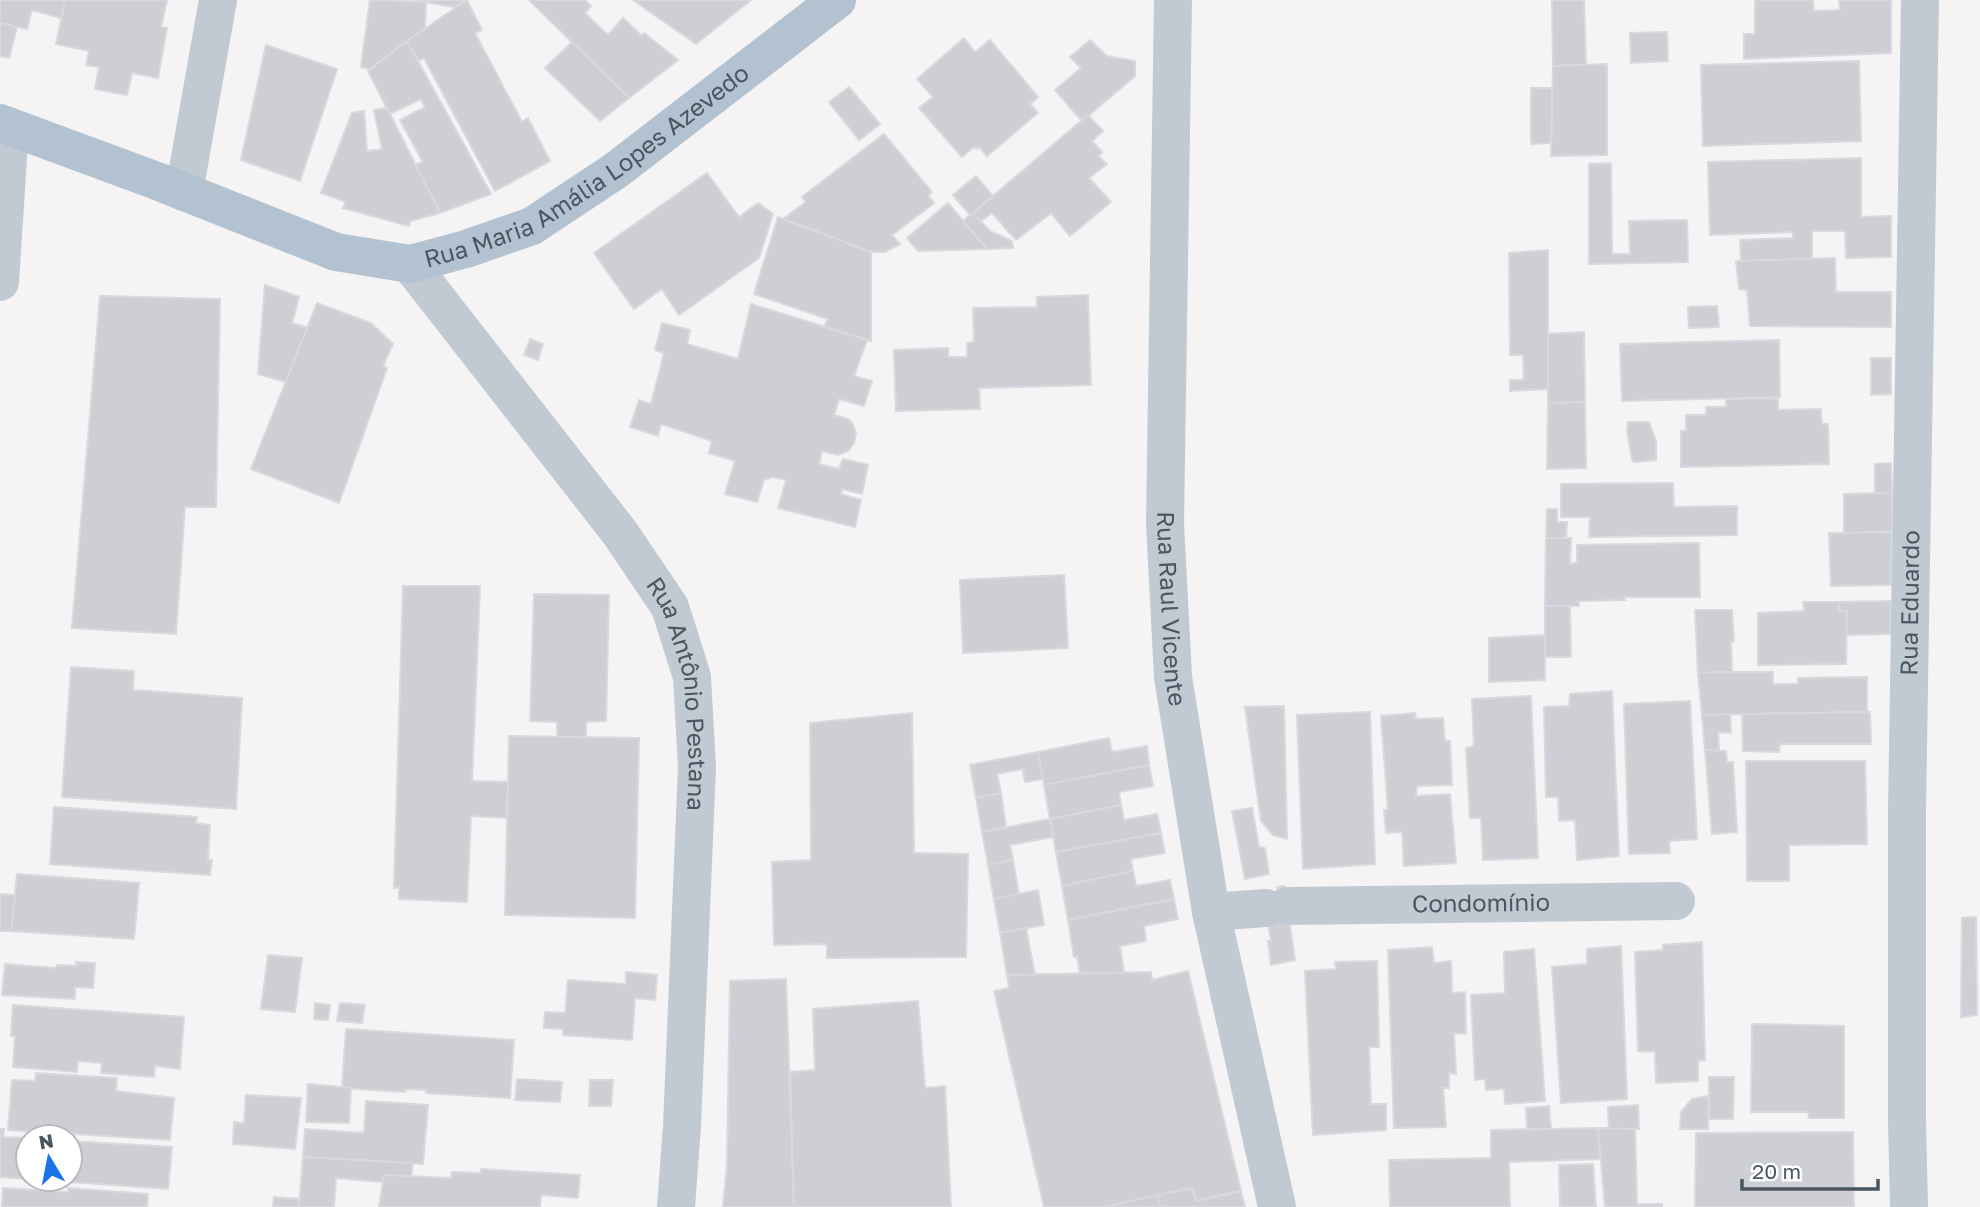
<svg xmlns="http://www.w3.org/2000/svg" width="1980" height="1207" font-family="'Golos Text',sans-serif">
<rect width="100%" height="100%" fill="#f5f3f3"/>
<!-- building -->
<g fill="#cdcfd5" stroke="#d7d9de" stroke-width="2">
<polygon points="0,0 65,0 61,18 32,10 27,29 0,23"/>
<polygon points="65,0 167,0 161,27 167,28 158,78 132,73 127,95 95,89 99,67 86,65 89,51 56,44"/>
<polygon points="370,0 426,2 425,28 370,69 361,67"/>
<polygon points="413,0 467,0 454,7"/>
<polygon points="467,0 482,30 475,33 522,122 528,118 550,161 495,191 424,58 418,61 407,41"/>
<polygon points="529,0 585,0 591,6 585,13 608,35 623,18 642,36 644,33 678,60 629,98"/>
<polygon points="633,0 751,0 696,44"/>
<polygon points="1552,0 1584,0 1586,65 1553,66"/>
<polygon points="1755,0 1813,0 1814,11 1840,10 1839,0 1891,0 1891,53 1744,59 1744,34 1755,34"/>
<polygon points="0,23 17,27 9,58 0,56"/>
<polygon points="1667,32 1668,61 1631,63 1630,33"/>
<polygon points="964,38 975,52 990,40 1038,97 1030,104 1038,113 987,156 979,147 977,149 974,147 962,157 919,108 933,97 917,79"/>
<polygon points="1090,40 1107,56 1135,61 1135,76 1082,121 1055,90 1081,68 1070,57"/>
<polygon points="407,41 491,194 440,213 415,165 423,162 400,120 425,107 421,99 390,114 368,71"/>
<polygon points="572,42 629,98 600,121 545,68"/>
<polygon points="266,45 337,69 300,181 241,160"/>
<polygon points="1859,61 1861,141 1703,146 1701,65"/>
<polygon points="1607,64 1607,155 1551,156 1553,66"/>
<polygon points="849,87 880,124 859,140 829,102"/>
<polygon points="1531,88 1552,88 1551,143 1531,144"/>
<polygon points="387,108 440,213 410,221 409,226 343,208 346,202 321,193 352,113 364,111 367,151 382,149 374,110"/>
<polygon points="1088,115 1103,131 1092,141 1102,152 1098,156 1107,164 1089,178 1111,202 1070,236 1051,213 1016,240 992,213 980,222 973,213"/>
<polygon points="884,134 932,192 928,195 934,203 892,235 900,244 885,252 871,252 783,219 806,202 802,197"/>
<polygon points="1861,158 1861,217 1891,216 1891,257 1846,258 1845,231 1812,231 1812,259 1741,261 1740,240 1793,238 1793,232 1710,235 1708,162"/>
<polygon points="1611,163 1612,254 1630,254 1629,221 1687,220 1688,262 1589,264 1589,164"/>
<polygon points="707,173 739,217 758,203 773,214 759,258 679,315 662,289 634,309 594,253"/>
<polygon points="976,176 993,196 970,215 953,195"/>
<polygon points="948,203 963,221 987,249 918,251 907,238"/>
<polygon points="973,213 990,231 1012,241 1013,248 987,249 963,221"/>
<polygon points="778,217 871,252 871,341 824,327 828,319 754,294"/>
<polygon points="1548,250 1548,389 1510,391 1510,380 1524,380 1523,355 1510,355 1509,253"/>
<polygon points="1835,258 1836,292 1891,292 1891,327 1750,326 1747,290 1739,289 1736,261"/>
<polygon points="265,285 299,297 292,323 308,328 286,382 258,374"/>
<polygon points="1088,295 1091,385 979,388 980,409 896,411 894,350 948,348 948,357 967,357 967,343 974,342 973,308 1037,307 1037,297"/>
<polygon points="100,296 220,299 216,507 185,507 176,634 72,628"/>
<polygon points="317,303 371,323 393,344 383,366 387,368 339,503 251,469"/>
<polygon points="751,304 867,340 854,376 872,381 864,406 839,399 834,415 848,419 852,423 856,433 854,443 848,451 838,455 822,451 819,464 839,469 843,459 868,465 862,494 842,489 841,494 861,500 855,527 778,508 786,480 773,477 764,480 757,502 725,494 735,461 709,453 712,441 661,424 658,436 630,427 639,400 651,404 664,353 655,350 662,323 690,330 687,344 738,359"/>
<polygon points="1717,306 1719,327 1689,328 1688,307"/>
<polygon points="1584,332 1585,402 1548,403 1548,334"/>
<polygon points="530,339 543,344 538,360 524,355"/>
<polygon points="1779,340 1780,397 1622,401 1620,344"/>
<polygon points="1871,358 1891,358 1891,394 1871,395"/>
<polygon points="1778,398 1778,410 1821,409 1822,424 1828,424 1829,464 1681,467 1681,431 1686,431 1686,415 1706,415 1706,407 1726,407 1726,399"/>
<polygon points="1585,402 1586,468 1547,469 1548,403"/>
<polygon points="1628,422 1649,422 1656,442 1656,460 1634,462 1632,460 1627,431"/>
<polygon points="1891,463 1892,493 1875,494 1875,464"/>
<polygon points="1673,483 1674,507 1737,506 1737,535 1589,537 1590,517 1561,517 1561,484"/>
<polygon points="1892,493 1892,532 1844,533 1844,494"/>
<polygon points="1547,509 1557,509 1557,522 1567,522 1566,538 1546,538"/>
<polygon points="1892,532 1891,585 1831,586 1829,533"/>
<polygon points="1546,538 1571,538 1570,564 1577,562 1577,545 1699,543 1700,597 1624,597 1625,600 1578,601 1579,606 1545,606"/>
<polygon points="1064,575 1068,648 963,653 960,580"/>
<polygon points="403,586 480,586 472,781 508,782 507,818 471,816 467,902 399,899 399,887 394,888"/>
<polygon points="534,594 609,595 606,721 586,722 586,737 557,737 557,722 530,721"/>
<polygon points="1891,601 1890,634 1846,635 1847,611 1839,611 1839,602"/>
<polygon points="1803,602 1839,602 1839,611 1847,611 1846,664 1758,665 1758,613 1804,611"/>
<polygon points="1545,606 1570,606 1571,657 1545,657"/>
<polygon points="1695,610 1732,610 1734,641 1731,642 1732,672 1698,673"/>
<polygon points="1545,635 1545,680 1489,682 1489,638"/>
<polygon points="71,667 134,671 133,690 242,698 236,809 62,797"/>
<polygon points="1732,672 1773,672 1773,684 1798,684 1798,678 1867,677 1867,712 1702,715 1698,673"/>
<polygon points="1612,691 1619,856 1577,860 1575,820 1559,821 1558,797 1546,797 1544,707 1569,706 1570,694"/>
<polygon points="1531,696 1538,858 1483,860 1481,818 1470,818 1466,748 1474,746 1472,699"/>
<polygon points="1690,701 1697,839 1669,841 1670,853 1629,854 1624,704"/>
<polygon points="1284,706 1287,839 1273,835 1261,821 1245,707"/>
<polygon points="1370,712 1375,864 1303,869 1297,715"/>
<polygon points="1870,712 1871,744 1780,744 1779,752 1743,751 1742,714"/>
<polygon points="912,713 914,853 968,854 966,957 827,958 827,944 774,945 772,862 811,860 810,723"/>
<polygon points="1415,713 1416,719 1443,718 1445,741 1450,741 1452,785 1417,786 1416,796 1450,794 1456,863 1404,866 1402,832 1386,833 1384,810 1388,810 1381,716"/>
<polygon points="1730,714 1731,733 1718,732 1719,751 1705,750 1702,715"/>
<polygon points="509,736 639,738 635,918 505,915"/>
<polygon points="1109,738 1112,752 1147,746 1149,765 1044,785 1038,752"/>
<polygon points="1705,750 1726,751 1727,762 1733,762 1737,832 1712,834"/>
<polygon points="1038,752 1043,779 1025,782 1023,769 997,774 1001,793 976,798 970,765"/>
<polygon points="1746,761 1865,761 1867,844 1789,845 1789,881 1747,881"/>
<polygon points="1149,765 1153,786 1119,792 1121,805 1050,819 1044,785"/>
<polygon points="1001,793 1006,827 982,832 976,798"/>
<polygon points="1121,805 1124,820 1157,814 1161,833 1056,852 1050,819"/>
<polygon points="54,807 197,817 196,823 210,825 208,860 212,860 210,875 50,864"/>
<polygon points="1252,808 1259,847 1265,848 1269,874 1245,879 1232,811"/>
<polygon points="1050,819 1053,837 1010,845 1013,860 988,865 982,832"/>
<polygon points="1161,833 1165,853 1131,859 1133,871 1062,886 1056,852"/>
<polygon points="1013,860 1019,895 994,899 988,865"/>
<polygon points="1133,871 1136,886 1170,880 1174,899 1068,920 1062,886"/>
<polygon points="17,874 139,883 134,939 11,931"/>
<polygon points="1284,886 1295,960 1271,965 1268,941 1271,941 1264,895 1278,892 1277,887"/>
<polygon points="1038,890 1044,925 1000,933 994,899"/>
<polygon points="0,894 15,895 11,931 0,931"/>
<polygon points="1174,899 1178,919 1144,926 1146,941 1120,946 1124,973 1080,974 1077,956 1074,957 1068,920"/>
<polygon points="1976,917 1977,1015 1961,1017 1962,918"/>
<polygon points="1026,928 1035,975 1007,975 1000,933"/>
<polygon points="1702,942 1705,1060 1698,1061 1698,1081 1656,1083 1655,1052 1638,1051 1635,952 1663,950 1663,945"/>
<polygon points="1621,946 1627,1099 1561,1103 1552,967 1587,964 1587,949"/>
<polygon points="1432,947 1434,963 1451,961 1452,993 1465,992 1466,1034 1454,1033 1456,1074 1449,1073 1449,1088 1443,1088 1446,1127 1394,1128 1388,950"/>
<polygon points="1534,949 1545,1101 1505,1104 1504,1089 1486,1090 1485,1079 1475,1080 1471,995 1505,993 1504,952"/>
<polygon points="268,955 302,958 295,1012 261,1009"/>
<polygon points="1377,961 1379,1047 1369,1047 1371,1104 1386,1104 1386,1130 1313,1135 1305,971 1336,969 1335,962"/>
<polygon points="76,962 95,963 93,988 75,987 75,999 2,995 5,964 56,968 57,965 76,966"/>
<polygon points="1188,971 1241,1191 1196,1201 1192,1188 1103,1207 1044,1207 994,991 1009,988 1007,975 1151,972 1152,980"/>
<polygon points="626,972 657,975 655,1000 635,998 632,1040 563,1035 563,1029 544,1028 545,1012 565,1013 568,980 626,984"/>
<polygon points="786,979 794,1207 723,1207 727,1164 730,981"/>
<polygon points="918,1001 925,1088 945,1086 951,1207 794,1207 790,1072 815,1070 813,1009"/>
<polygon points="315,1003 330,1005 328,1020 314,1019"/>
<polygon points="340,1003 365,1005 362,1023 337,1021"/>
<polygon points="13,1005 184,1017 180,1069 155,1066 154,1077 101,1073 102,1063 78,1061 77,1072 13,1067 15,1036 11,1036"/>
<polygon points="1752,1024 1844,1026 1844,1118 1809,1118 1808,1112 1751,1112"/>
<polygon points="346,1029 514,1040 510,1098 426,1093 427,1090 405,1089 405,1092 342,1088"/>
<polygon points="36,1073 117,1078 116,1091 174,1098 170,1140 8,1130 12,1080 35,1081"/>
<polygon points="1709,1077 1734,1077 1733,1119 1709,1119"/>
<polygon points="517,1079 562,1082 560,1102 515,1100"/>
<polygon points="590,1080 613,1080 611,1106 589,1106"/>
<polygon points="308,1084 351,1088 349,1123 306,1122"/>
<polygon points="246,1095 301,1098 295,1149 233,1144 234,1122 244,1123"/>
<polygon points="1709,1096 1708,1129 1680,1129 1681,1112 1692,1099"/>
<polygon points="366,1101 428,1105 423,1164 303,1157 305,1129 364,1133"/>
<polygon points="1638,1105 1639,1129 1609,1129 1608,1107"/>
<polygon points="1549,1106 1551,1129 1527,1129 1526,1108"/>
<polygon points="1598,1128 1600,1159 1509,1162 1510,1207 1390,1207 1389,1160 1491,1158 1491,1130"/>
<polygon points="1598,1128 1635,1129 1637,1204 1662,1204 1662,1207 1605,1207"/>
<polygon points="0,1129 4,1129 3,1137 28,1138 28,1179 70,1179 70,1141 172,1147 168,1189 0,1177"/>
<polygon points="1853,1132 1854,1207 1695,1207 1696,1133"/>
<polygon points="303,1157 413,1163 411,1177 384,1175 383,1181 381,1182 336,1178 334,1207 299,1207"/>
<polygon points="1593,1164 1596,1207 1560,1207 1559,1165"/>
<polygon points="481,1169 580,1175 578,1198 541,1195 540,1207 379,1207 384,1175 451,1178 452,1172 481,1173"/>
<polygon points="3,1188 68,1192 68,1188 148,1194 147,1207 2,1207"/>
<polygon points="1192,1188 1196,1201 1241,1191 1245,1207 1160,1207 1158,1195"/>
<polygon points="1158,1195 1160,1207 1103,1207"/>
<polygon points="274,1197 299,1199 299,1207 273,1207"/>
</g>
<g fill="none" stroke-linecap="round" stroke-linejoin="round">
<!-- minor -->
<g stroke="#c1cad2" stroke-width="38">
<path id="s1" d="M1173,0L1165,523L1173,677L1211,912L1277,1207"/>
<polyline points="184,192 218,0"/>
<path id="s2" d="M410,264L620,533L670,607L692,677L697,767L682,1126L676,1207"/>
<polyline points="0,282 10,127"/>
<path id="s3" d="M1287,906L1676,901"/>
<polyline points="1211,912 1266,908"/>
<path id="s4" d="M1909,1207L1907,1121V811L1920,0"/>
</g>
<!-- major -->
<path stroke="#b3c2d1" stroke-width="38" id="s5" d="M0,123L157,181L336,252L410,264L466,249L532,226L615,171L837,0"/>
</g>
<g text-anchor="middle" stroke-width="5" stroke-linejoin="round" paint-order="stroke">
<!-- street labels -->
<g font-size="24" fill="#4a5661" stroke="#fff">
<text dy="8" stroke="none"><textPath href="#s5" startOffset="639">Rua Maria Amália Lopes Azevedo</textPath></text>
<text dy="8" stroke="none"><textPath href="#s4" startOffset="604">Rua Eduardo</textPath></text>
<text dy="8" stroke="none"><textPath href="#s1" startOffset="609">Rua Raul Vicente</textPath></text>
<text dy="8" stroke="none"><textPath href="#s2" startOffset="518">Rua Antônio Pestana</textPath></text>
<text dy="8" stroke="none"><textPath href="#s3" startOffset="194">Condomínio</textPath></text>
</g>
</g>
<!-- north arrow -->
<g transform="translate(49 1158) rotate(350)"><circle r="33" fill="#ffffff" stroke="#b7bbc0" stroke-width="2"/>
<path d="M0-5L12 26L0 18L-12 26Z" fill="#1a73e8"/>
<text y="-10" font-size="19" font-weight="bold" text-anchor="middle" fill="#4a5661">N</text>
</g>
<!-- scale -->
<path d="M1742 1179v10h136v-10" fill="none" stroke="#4a5661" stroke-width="3.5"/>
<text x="1752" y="1179" font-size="21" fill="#4a5661" stroke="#ffffff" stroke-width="5" paint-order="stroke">20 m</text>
</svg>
